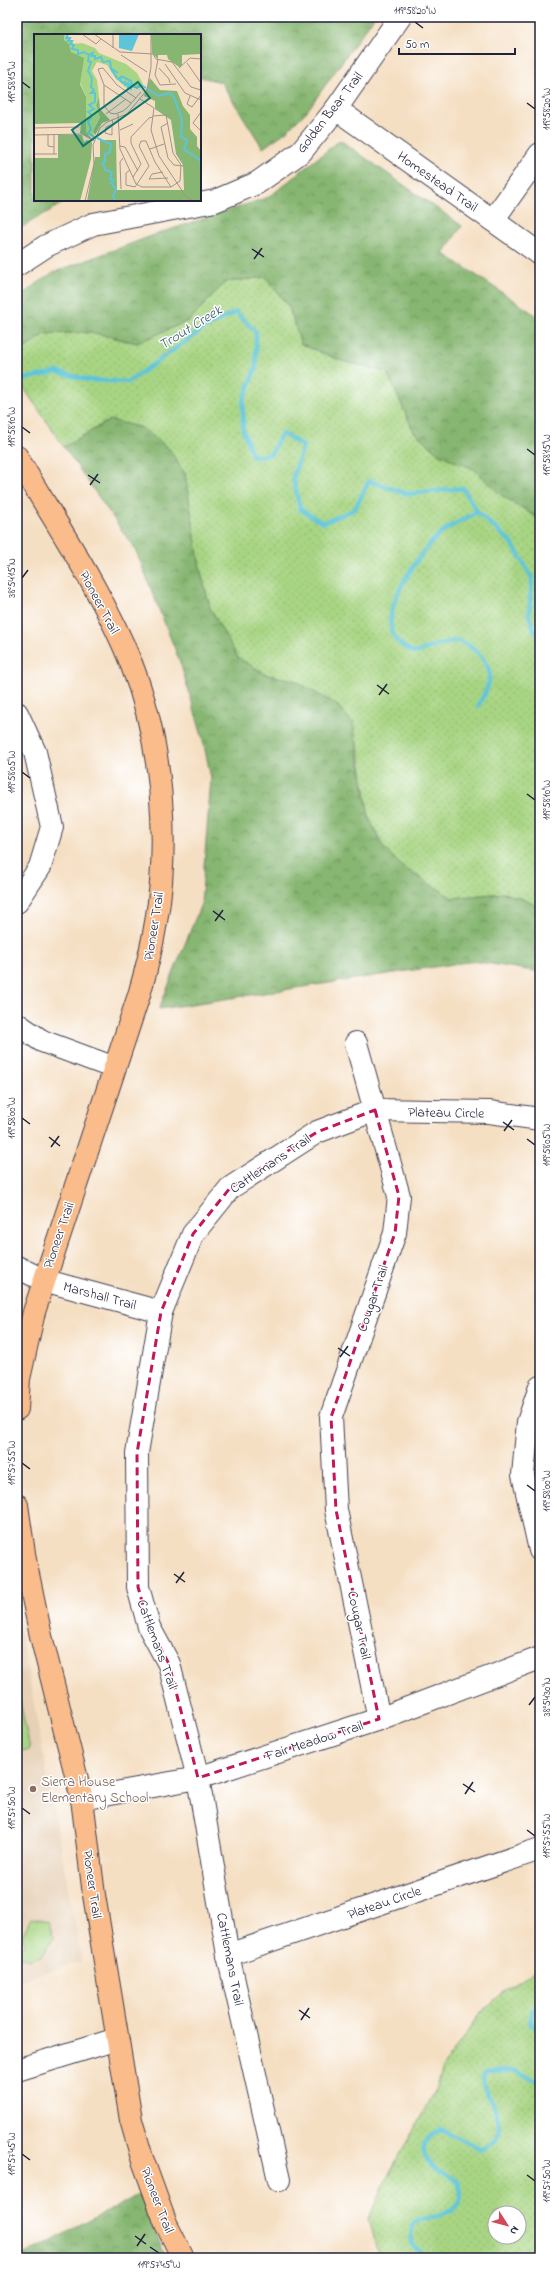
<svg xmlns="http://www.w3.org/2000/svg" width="557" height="2275" font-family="'Indie Flower',sans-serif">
<defs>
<pattern id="grass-dots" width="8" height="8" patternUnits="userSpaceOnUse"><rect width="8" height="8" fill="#a8d583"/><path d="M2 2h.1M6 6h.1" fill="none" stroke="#90b772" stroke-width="1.8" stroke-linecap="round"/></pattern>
<pattern id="forest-crowns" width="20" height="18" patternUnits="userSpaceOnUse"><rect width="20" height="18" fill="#86b671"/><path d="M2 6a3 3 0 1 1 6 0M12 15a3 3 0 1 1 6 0" fill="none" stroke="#6d945e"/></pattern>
</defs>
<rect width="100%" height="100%" fill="#fff"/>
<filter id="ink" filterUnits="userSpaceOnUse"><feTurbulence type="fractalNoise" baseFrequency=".025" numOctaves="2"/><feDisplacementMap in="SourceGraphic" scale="8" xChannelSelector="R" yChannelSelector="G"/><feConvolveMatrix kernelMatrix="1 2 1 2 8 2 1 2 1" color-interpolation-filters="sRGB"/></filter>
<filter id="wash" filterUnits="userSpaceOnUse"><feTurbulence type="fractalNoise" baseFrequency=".012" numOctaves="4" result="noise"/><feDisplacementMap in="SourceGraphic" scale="16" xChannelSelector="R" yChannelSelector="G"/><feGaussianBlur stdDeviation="0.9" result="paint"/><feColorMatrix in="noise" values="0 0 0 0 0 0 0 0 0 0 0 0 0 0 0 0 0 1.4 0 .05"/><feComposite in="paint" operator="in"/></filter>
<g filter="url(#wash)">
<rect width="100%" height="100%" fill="#f5dfc3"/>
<!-- built -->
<polygon fill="#e6d0b6" points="17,1615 82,1962 17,1981"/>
<!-- grass -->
<g fill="url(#grass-dots)" stroke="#657c5f" fill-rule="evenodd">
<polygon points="266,277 289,307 301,344 342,361 387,372 414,432 441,455 474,469 501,495 540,519 540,909 528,901 504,893 452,898 403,867 383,847 369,818 358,744 294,680 267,675 238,658 224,634 210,608 200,568 185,474 169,449 142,428 110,420 64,447 17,378 17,354 45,334 90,332 137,343 190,320 225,282"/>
<path d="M540,1968V2258H380L369,2219L382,2187L434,2093L442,2068L482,2011L506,1990ZM495,2213H519V2237H495Z"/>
</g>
<!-- forest -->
<g fill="url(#forest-crowns)" stroke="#546c56">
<polygon points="17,17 374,17 307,111 287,131 263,148 221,82 200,77 200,35 35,35 35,200 68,200 17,230"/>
<polygon points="340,140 462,226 443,253 540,318 540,519 501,495 474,469 441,455 414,432 387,372 342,361 301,344 289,307 266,277 225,282 190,320 137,343 90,332 45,334 17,354 17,298 52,273 157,234 269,197"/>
<polygon points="110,420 142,428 169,449 185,474 200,568 210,608 238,658 267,675 294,680 337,705 353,723 369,818 383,847 403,867 452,898 504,893 528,901 540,909 540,972 473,961 159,1009 201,904 211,778 202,736 180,662 136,551 64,447"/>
<polygon points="140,2194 166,2258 18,2258"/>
</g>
<!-- park -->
<g fill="#a8d583" stroke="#657c5f">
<polygon points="17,1687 30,1749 17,1752"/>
<polygon points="31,1918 48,1921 54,1938 41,1956 28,1960 19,1956 17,1950 26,1946 22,1936"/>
</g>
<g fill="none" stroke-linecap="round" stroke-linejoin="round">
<!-- stream -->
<g stroke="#5dc5da" stroke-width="4.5">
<polyline points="17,384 25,379 57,372 89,380 128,382 206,327 236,312 256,332 256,367 243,402 243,430 253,457 271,454 282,433 303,446 293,478 300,509 323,523 355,509 369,481 408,494 463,488 477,512 512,543 532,578 529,616 535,632 540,631"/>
<path d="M477,512C467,518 455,523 445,530C423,546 386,600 391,628C393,641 404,648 415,653C427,649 443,641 457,641C470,642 486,659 489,671C492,682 483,697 478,706"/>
<polyline points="540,2003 533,2009 530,2022 540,2031"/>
<path d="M427,2258C413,2248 408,2240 413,2224C426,2216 452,2217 459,2202C462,2197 461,2186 457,2181C451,2175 439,2173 433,2167C418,2153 422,2136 441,2130L482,2149L496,2140C497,2135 499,2130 499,2125C499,2106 476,2088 485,2072L512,2071L540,2082"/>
</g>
</g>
</g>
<g filter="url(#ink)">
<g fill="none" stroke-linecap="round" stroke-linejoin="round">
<!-- minor casing -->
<g stroke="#423e4f" stroke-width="24">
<g id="minor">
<polyline points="336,109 540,254"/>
<polyline points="493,220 540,154"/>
<polyline points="17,265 46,246 93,224 215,201 257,183 301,152 336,109 400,17"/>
<polyline points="17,713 35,752 52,827 40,867 17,902"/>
<polyline points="17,1024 42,1041 115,1068"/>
<polyline points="356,1043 399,1196 395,1233 331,1417 336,1510 379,1719"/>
<polyline points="17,1267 43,1280 161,1312"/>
<polyline points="540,1387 528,1422 523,1475 540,1550"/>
<polyline points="82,1799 198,1778 379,1719 540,1658"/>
<polyline points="228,1955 540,1849"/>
<polyline points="17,2070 117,2039"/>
<polyline points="279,2180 228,1955 198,1778 169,1664 149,1627 138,1587 137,1453 161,1312 193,1234 230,1188 317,1132 375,1110 489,1112 540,1119"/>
</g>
</g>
<!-- major casing -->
<g stroke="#423e4f" stroke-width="24">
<g id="major">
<path d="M17,457C56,524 102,591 131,663C162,741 170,840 156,922C152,947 146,971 139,995L34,1312L19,1379L17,1409"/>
<polyline points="17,1505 25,1560 41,1636 82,1799 94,1895 131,2120 142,2158 166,2224 183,2258"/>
</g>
</g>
<!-- minor -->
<use href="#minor" stroke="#fff" stroke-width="22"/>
<!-- major -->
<use href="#major" stroke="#f9bc8a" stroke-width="22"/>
</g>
</g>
<!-- marked area -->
<path fill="none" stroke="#c2185b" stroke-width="3" stroke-dasharray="8 5" stroke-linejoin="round" d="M375,1110L399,1196L395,1233L331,1417L336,1510L379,1719L198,1778L169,1664L149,1627L138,1587L137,1453L161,1312L193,1234L230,1188L317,1132Z"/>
<!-- ticks -->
<path fill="none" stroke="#22223b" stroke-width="1.5" d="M415,22L423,28M22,82L30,88M527,103L535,109M252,249L264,257M254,259L262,248M22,427L30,433M527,449L535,455M88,475L100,483M90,485L98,474M22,578L28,570M377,685L389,694M379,695L387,684M22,772L30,778M527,794L535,800M213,911L225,920M215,921L223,910M22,1118L30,1124M503,1122L514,1130M504,1131L512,1120M49,1137L60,1146M527,1139L535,1145M51,1147L59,1136M338,1348L350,1356M340,1357L348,1346M22,1463L30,1469M527,1485L535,1491M174,1574L185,1582M176,1583L184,1572M529,1705L535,1697M463,1784L475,1792M465,1794L473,1782M22,1808L30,1814M527,1830L535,1836M299,2010L310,2018M301,2020L309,2008M22,2154L30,2160M527,2175L535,2181M135,2236L146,2244M137,2246L145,2234M150,2247L159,2253"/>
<!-- markers -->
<circle fill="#8d6e63" stroke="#fff" stroke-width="1.5" cx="33" cy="1789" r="4"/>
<g text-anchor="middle" stroke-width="3" stroke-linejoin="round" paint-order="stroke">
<!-- street labels -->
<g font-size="14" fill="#22223b" stroke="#fff">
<text transform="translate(329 112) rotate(-52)" y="5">Golden Bear Trail</text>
<text transform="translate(438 181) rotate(35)" y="5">Homestead Trail</text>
<text transform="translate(100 602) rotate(62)" y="5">Pioneer Trail</text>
<text transform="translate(153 926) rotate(-81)" y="5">Pioneer Trail</text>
<text transform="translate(446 1112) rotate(1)" y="5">Plateau Circle</text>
<text transform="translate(270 1163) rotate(-34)" y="5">Cattlemans Trail</text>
<text transform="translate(58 1235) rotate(-71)" y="5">Pioneer Trail</text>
<text transform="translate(100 1295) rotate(15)" y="5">Marshall Trail</text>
<text transform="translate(372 1298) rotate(-71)" y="5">Cougar Trail</text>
<text transform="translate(360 1625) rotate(78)" y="5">Cougar Trail</text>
<text transform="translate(158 1644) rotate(70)" y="5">Cattlemans Trail</text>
<text transform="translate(314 1740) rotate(-18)" y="5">Fair Meadow Trail</text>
<text transform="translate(93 1884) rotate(82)" y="5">Pioneer Trail</text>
<text transform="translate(384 1902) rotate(-19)" y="5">Plateau Circle</text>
<text transform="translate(231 1959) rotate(79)" y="5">Cattlemans Trail</text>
<text transform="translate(158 2200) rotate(69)" y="5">Pioneer Trail</text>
</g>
<!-- education labels -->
<g font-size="14" fill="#785e54" stroke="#fff" text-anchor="start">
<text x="41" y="1786">Sierra House<tspan x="41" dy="16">Elementary School</tspan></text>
</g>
<!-- water labels -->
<g font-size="15" font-style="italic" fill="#375b73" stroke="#fff">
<text transform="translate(190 327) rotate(-32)" y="5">Trout Creek</text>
</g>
</g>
<!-- overview -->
<g transform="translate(34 34)">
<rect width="167" height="167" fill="#f5dfc3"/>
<path d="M33,0L40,10L48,9L61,14L65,19L92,30L103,39L109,50L106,54H93L82,45L73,31L63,28L58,37L63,46L65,63L62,71L66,82L59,97L60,104L52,98V63L46,48L49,27L37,18L30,6Z" fill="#a8d583"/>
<path d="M0,0H31L30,6L35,10L37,18L50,24L46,50L52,63V98L59,106L46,99L47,89L0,90ZM117,0H167V20L148,21V32L145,33L134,25L133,21H124V25L118,19ZM116,44L126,56L143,57L149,72L156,81V95L163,103V112L167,117V167H53L61,123H66V106H82L83,156H150L149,131L142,120L137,86L121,75V67L110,62ZM65,63L66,75L76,86L68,89L61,101L59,97L66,83L62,71ZM24,101H48L50,108L53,106L58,108L57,125L46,167H0V124H24Z" fill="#86b671"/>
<path d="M85,0H105L98,17L85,14Z" fill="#5dc5da"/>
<path fill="none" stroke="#5dc5da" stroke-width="2" d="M34,0L32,4H36L34,7H38L36,10L40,11L38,15L44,16V20L50,18L55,21L54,27L57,28L54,37L58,44L57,53L60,56L57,59H61V68L55,71L60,75L54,78L58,81L54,88L57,95L54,99L60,103M54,21L59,19L58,22H61V25L67,23L69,28L76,27L77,34L84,39M77,35L84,45L87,43L86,46L89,49L91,48V51L94,49V53L96,51L97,54L98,51L103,54L107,51L112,54M87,42L97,47L98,51M114,55L124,62L136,59L140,63L148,86L147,103L153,106L150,115L166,126L167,135M63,104L77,110L76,118L71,120V128H69L71,136L78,138L76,145L80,146L77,149L82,155L79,163L82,167"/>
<path fill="none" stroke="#a1938d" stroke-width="1" d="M48,0L62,10L67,5M60,0L86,18L119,20L122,25L138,28L157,53L167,56M79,0V14M87,21L113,38M124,25L121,41L126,51L142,50M153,29L167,49M131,30L151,59L167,66M125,34L135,45L136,49M145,34L156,24L167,25M70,51L97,69M156,62L153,70L158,73L167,61M102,64L83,51L69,34L64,35L70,51V72L76,79L81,80L89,77L93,74L107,58M106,65L120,74L117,96L125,122L153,164L162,167M167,78L159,89L167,97M72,80L92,65M84,80L86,115L102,150L108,153H137L146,147L147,131L139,119L132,81L119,82M134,89L127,93L134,124L140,131L150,132M78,92V101L71,99L72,93L79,90L78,86M0,94L45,93M86,96L99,90M14,100V112L20,113M20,100V120M0,101L48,100L60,107M86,112L91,113L104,137M116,115L130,110M0,120H23M96,136L92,139V151L101,153L115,132L105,112L107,107H112L121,128L137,153M129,138L118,140L115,145L134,144M99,143L107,130L97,109V103L115,84L119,83M87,155L86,128L89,124M51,167L60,130L59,111L66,94L73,88L93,80L113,56L117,33V0"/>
<path fill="#0f766e" fill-opacity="0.15" stroke="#0f766e" stroke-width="2" d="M104,48L116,64L49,112L38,96Z"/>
<rect width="167" height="167" fill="none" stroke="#22223b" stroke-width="2"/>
</g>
<!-- margin -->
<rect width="557" height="2275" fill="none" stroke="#fff" stroke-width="44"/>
<!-- north arrow -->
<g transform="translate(507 2225) rotate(126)"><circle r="19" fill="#ffffff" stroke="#a7a7b1"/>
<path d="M0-3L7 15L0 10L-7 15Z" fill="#d1495b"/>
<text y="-6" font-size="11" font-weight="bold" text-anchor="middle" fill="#22223b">N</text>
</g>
<!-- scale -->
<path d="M399 48v6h116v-6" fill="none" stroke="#22223b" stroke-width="2"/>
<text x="405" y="48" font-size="12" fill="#22223b" stroke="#ffffff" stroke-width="3" paint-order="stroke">50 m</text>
<rect x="22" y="22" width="513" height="2231" fill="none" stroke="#22223b" stroke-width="1.5"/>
<g font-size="10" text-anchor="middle" fill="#22223b">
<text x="415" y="14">119°58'20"W</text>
<text transform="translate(11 82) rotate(-90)" y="4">119°58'15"W</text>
<text transform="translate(546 109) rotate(-90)" y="4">119°58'20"W</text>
<text transform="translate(11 427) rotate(-90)" y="4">119°58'10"W</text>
<text transform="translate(546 455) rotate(-90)" y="4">119°58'15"W</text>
<text transform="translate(11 578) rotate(-90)" y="4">38°54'15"N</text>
<text transform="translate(11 772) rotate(-90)" y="4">119°58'05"W</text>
<text transform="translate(546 800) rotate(-90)" y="4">119°58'10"W</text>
<text transform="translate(11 1118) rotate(-90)" y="4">119°58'00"W</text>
<text transform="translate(546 1145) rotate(-90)" y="4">119°58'05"W</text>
<text transform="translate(11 1463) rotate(-90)" y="4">119°57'55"W</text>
<text transform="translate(546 1491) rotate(-90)" y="4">119°58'00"W</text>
<text transform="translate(546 1697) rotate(-90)" y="4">38°54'30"N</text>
<text transform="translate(11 1808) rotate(-90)" y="4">119°57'50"W</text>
<text transform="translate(546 1836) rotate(-90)" y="4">119°57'55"W</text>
<text transform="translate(11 2154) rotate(-90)" y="4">119°57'45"W</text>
<text transform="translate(546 2181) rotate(-90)" y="4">119°57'50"W</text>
<text x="159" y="2268">119°57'45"W</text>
</g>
</svg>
